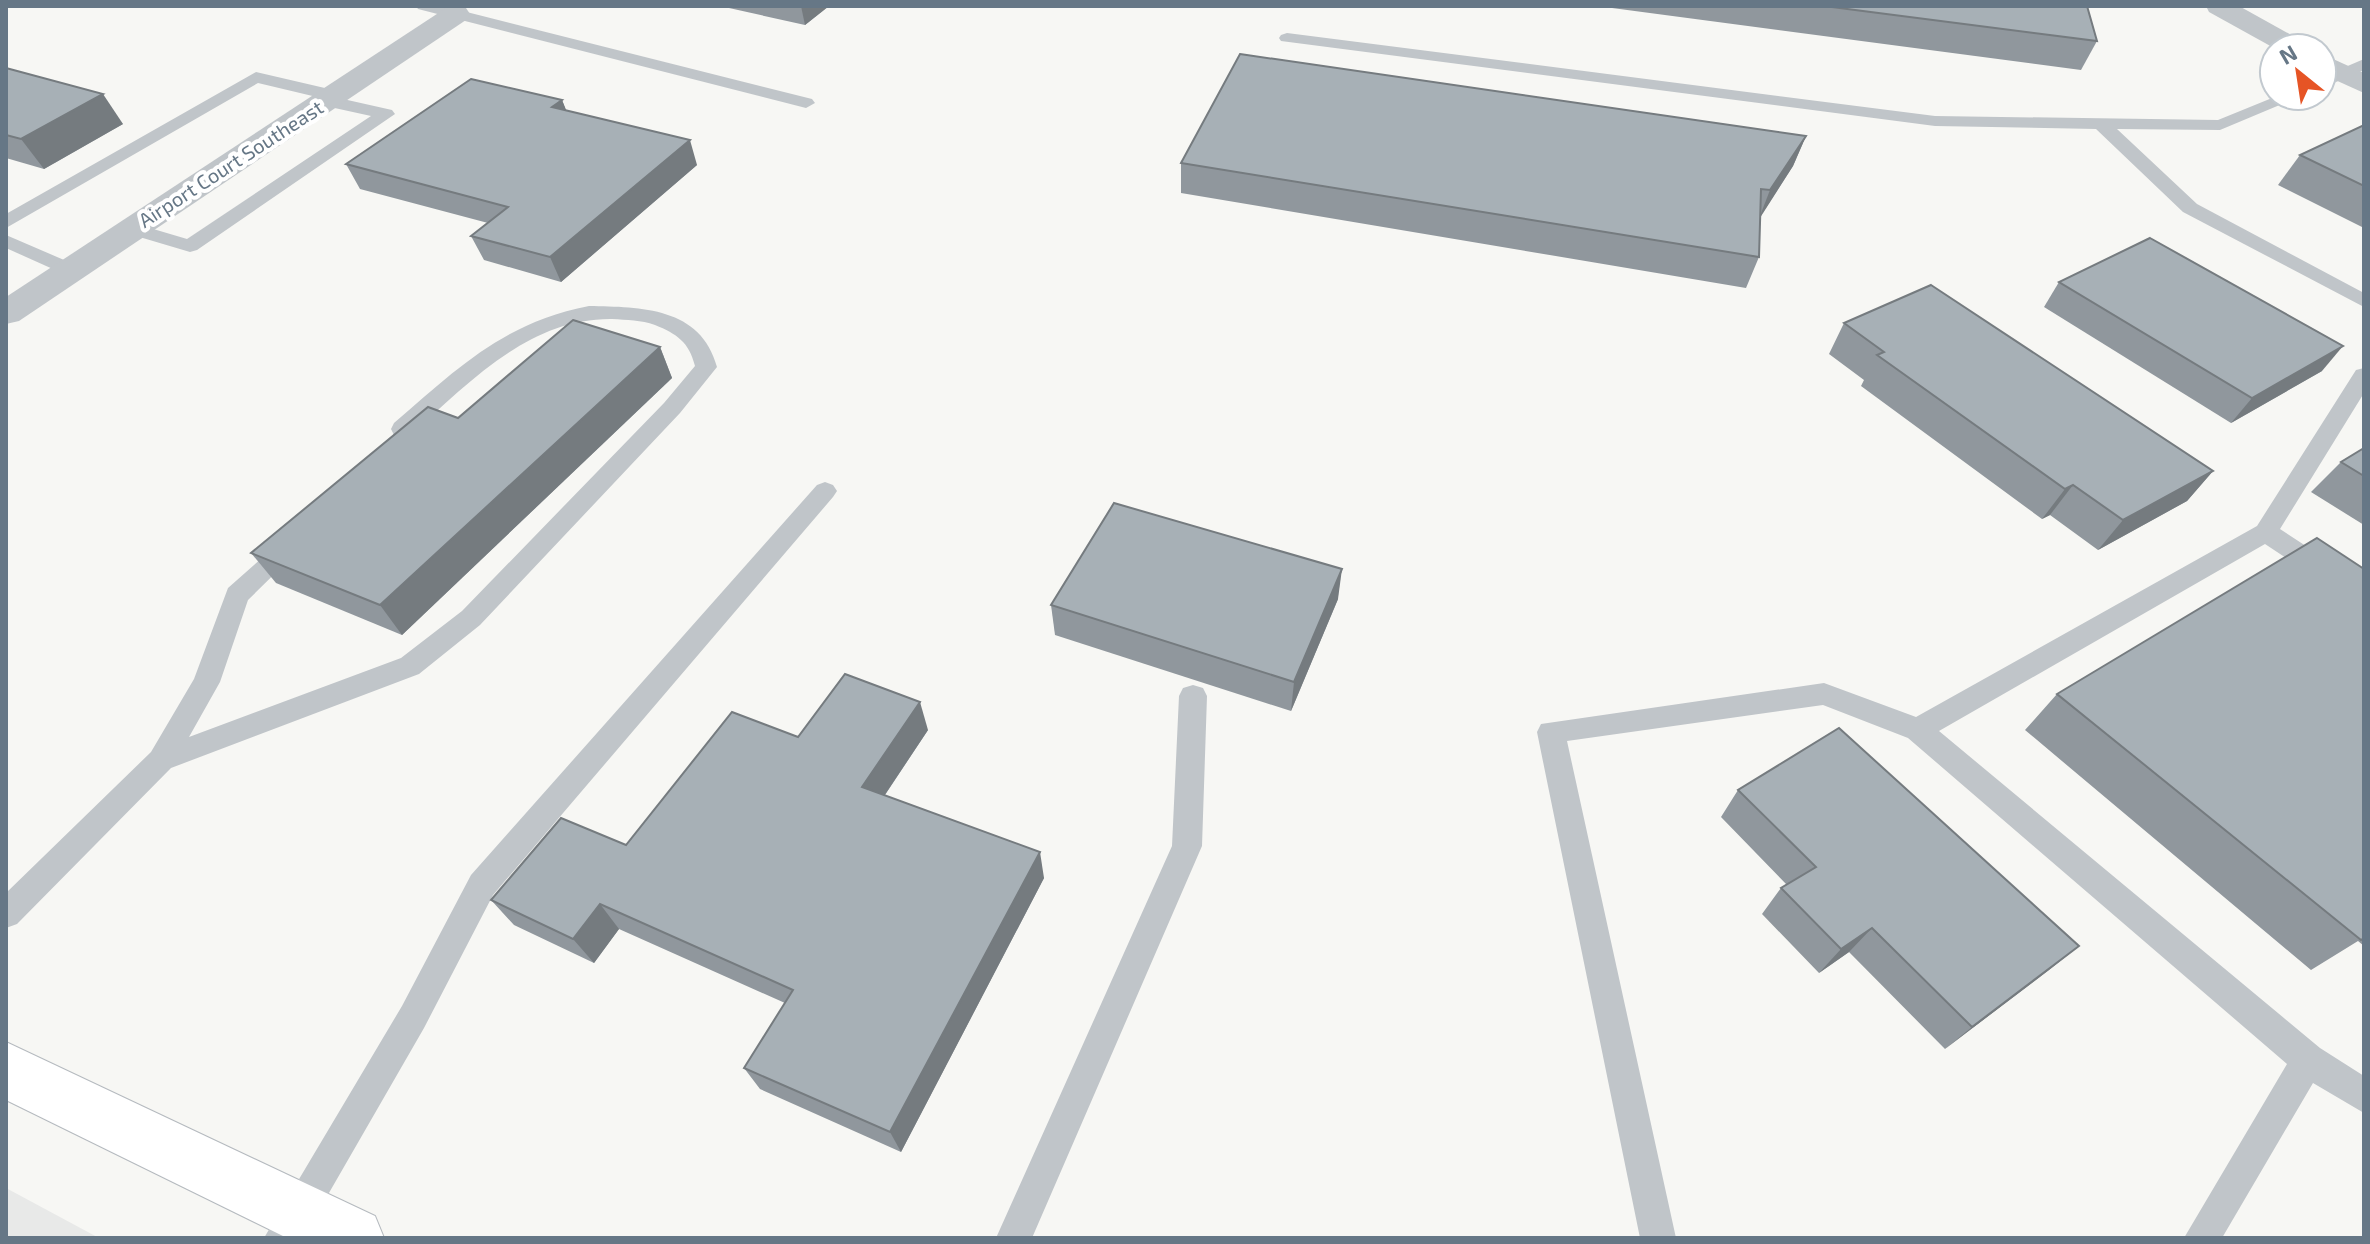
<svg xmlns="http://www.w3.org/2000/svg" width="2370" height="1244" font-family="'Exo 2',sans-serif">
<rect width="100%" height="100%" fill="#f7f7f4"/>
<!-- built -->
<polygon fill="#e8e9e8" points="6,1188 99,1238 6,1238"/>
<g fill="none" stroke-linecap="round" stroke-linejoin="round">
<!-- secondary casing -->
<g stroke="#b5babf" stroke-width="2">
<polygon id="secondary" points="6,1042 375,1216 384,1238 287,1238 6,1100"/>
</g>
<!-- service -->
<g fill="#c0c5c9" fill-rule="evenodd">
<polygon points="416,6 443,6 812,99 815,103 806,108 418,9"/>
<polygon points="1287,33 1935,116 2218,120 2277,96 2301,96 2220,130 2117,129 2197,204 2364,293 2364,307 2183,212 2096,129 1935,126 1281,41 1279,38 1281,35"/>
<polygon points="2364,59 2364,70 2322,88 2322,77"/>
<polygon points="256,72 342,92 343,99 392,110 395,114 197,250 190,252 126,233 123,229 133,223 187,239 371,116 321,105 318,101 321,98 258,83 6,228 6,214"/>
<polygon points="6,235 78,266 81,270 78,274 64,274 6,248"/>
<path d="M589,306C641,307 701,307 717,367L680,413L480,625L419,674L171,768L17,924L6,928V893L151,752L194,679L228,588L281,541L290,538L299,541L302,547L248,600L220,682L189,737L401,658L462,611L664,403L695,366C689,342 677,334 655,325C641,320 627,320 612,319C529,318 469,383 410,435H394L391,429L394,423C458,368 503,323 589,306Z"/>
<polygon points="2364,368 2364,393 2280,529 2364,584 2364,607 2355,604 2265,544 1939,731 2320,1048 2364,1076 2364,1113 2313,1083 2222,1238 2184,1238 2287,1064 1908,738 1823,705 1567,741 1676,1238 1640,1238 1537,732 1541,724 1824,683 1916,717 2257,526 2356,370"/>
<polygon points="825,482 833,485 837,491 833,497 493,895 424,1028 303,1238 264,1238 402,1006 471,875 817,485"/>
<polygon points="1193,685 1203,688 1207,696 1202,846 1032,1238 996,1238 1172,846 1179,696 1183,688"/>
</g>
<!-- minor -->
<g fill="#c0c5c9" fill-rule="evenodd">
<polygon points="457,6 466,8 470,14 466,20 19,321 6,324 6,297 446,8"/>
<polygon points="2206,6 2239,6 2304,42 2308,48 2274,48 2209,12"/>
<polygon points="2322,54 2364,73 2364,93 2322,74"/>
</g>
<!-- secondary -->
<use href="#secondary" fill="#fff" fill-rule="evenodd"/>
</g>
<!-- wall -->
<g fill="#90979d">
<polygon points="720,6 829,6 805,25"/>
<polygon points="1597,6 2087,6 2097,41 2081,70"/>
<polygon points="6,68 123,124 44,169 6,158"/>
<polygon points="562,100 566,111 697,165 561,282 484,260 471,236 488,223 360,189 346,164"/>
<polygon points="2364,125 2364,228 2278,185 2300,155"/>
<polygon points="1806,136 1793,166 1760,217 1759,257 1746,288 1181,193 1181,163"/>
<polygon points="2059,282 2322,371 2231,423 2044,307"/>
<polygon points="1844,323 2213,471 2187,501 2098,550 2050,515 2042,519 1861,386 1864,380 1829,354"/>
<polygon points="660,347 672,378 402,635 276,583 251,553 458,418"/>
<polygon points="2364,448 2364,525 2311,492 2341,462"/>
<polygon points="2364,569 2364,946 2358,941 2311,970 2025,730 2057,694"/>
<polygon points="1338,599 1291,711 1055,635 1051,605"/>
<polygon points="928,730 885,795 1044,878 901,1152 760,1089 744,1068 785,1003 619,929 594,963 514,925 491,900 626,845 798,737"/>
<polygon points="1738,790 2079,946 1945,1049 1849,952 1819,973 1762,914 1781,888 1787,885 1721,817"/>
</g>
<!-- shaded-wall -->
<g fill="#757b7f">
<polygon points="801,6 829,6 805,25"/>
<polygon points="103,94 123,124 44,169 21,139"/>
<polygon points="562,100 572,124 552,107"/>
<polygon points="1806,136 1793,166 1758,221 1770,190"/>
<polygon points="690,140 697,165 561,282 550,257"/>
<polygon points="2343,346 2322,371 2231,423 2252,398"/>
<polygon points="660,347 672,378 402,635 380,605"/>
<polygon points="2213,471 2187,501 2098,550 2123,520"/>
<polygon points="2073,485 2050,515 2042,519 2065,489"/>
<polygon points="1342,569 1338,599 1291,711 1294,682"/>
<polygon points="920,702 928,730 872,814 862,787"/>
<polygon points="1040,852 1044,878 901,1152 890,1132"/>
<polygon points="600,904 619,929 594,963 573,939"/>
<polygon points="1872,928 1849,952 1819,973 1841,949"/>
<polygon points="2079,946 2049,970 1945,1049 1972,1027"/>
</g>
<!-- building -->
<g fill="#a7b0b6" stroke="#757b7f" stroke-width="2">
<polygon points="1824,6 2087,6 2097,41"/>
<polygon points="1240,54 1806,136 1770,190 1761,189 1759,257 1181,163"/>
<polygon points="6,68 103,94 21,139 6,135"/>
<polygon points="471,79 562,100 552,107 690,140 550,257 471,236 508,207 346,164"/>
<polygon points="2364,125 2364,186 2300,155"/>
<polygon points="2150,238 2343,346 2252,398 2059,282"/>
<polygon points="1931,285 2213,471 2123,520 2073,485 2065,489 1877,355 1884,352 1844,323"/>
<polygon points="573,320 660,347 380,605 251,553 428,407 458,418"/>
<polygon points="2364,448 2364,476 2341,462"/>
<polygon points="1114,503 1342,569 1294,682 1051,605"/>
<polygon points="2317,538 2364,569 2364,938 2361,940 2057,694"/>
<polygon points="845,674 920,702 862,787 1040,852 890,1132 744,1068 793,990 600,904 573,939 491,900 561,818 626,845 732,712 798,737"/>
<polygon points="1839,728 2079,946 1972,1027 1872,928 1841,949 1781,888 1816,867 1738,790"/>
</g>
<g text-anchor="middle" stroke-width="8" stroke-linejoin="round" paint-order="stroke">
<!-- far-street labels -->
<g font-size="20" fill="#667786" stroke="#fff">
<text transform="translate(231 164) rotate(-33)" y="7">Airport Court Southeast</text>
</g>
</g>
<!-- border -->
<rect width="2370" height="1244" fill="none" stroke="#667786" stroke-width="16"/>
<!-- north arrow -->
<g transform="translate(2298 72) rotate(330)"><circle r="38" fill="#ffffff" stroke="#c2c9cf" stroke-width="2"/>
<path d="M0-6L14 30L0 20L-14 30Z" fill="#e65425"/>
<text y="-12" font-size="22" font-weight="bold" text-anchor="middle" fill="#667786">N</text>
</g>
</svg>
